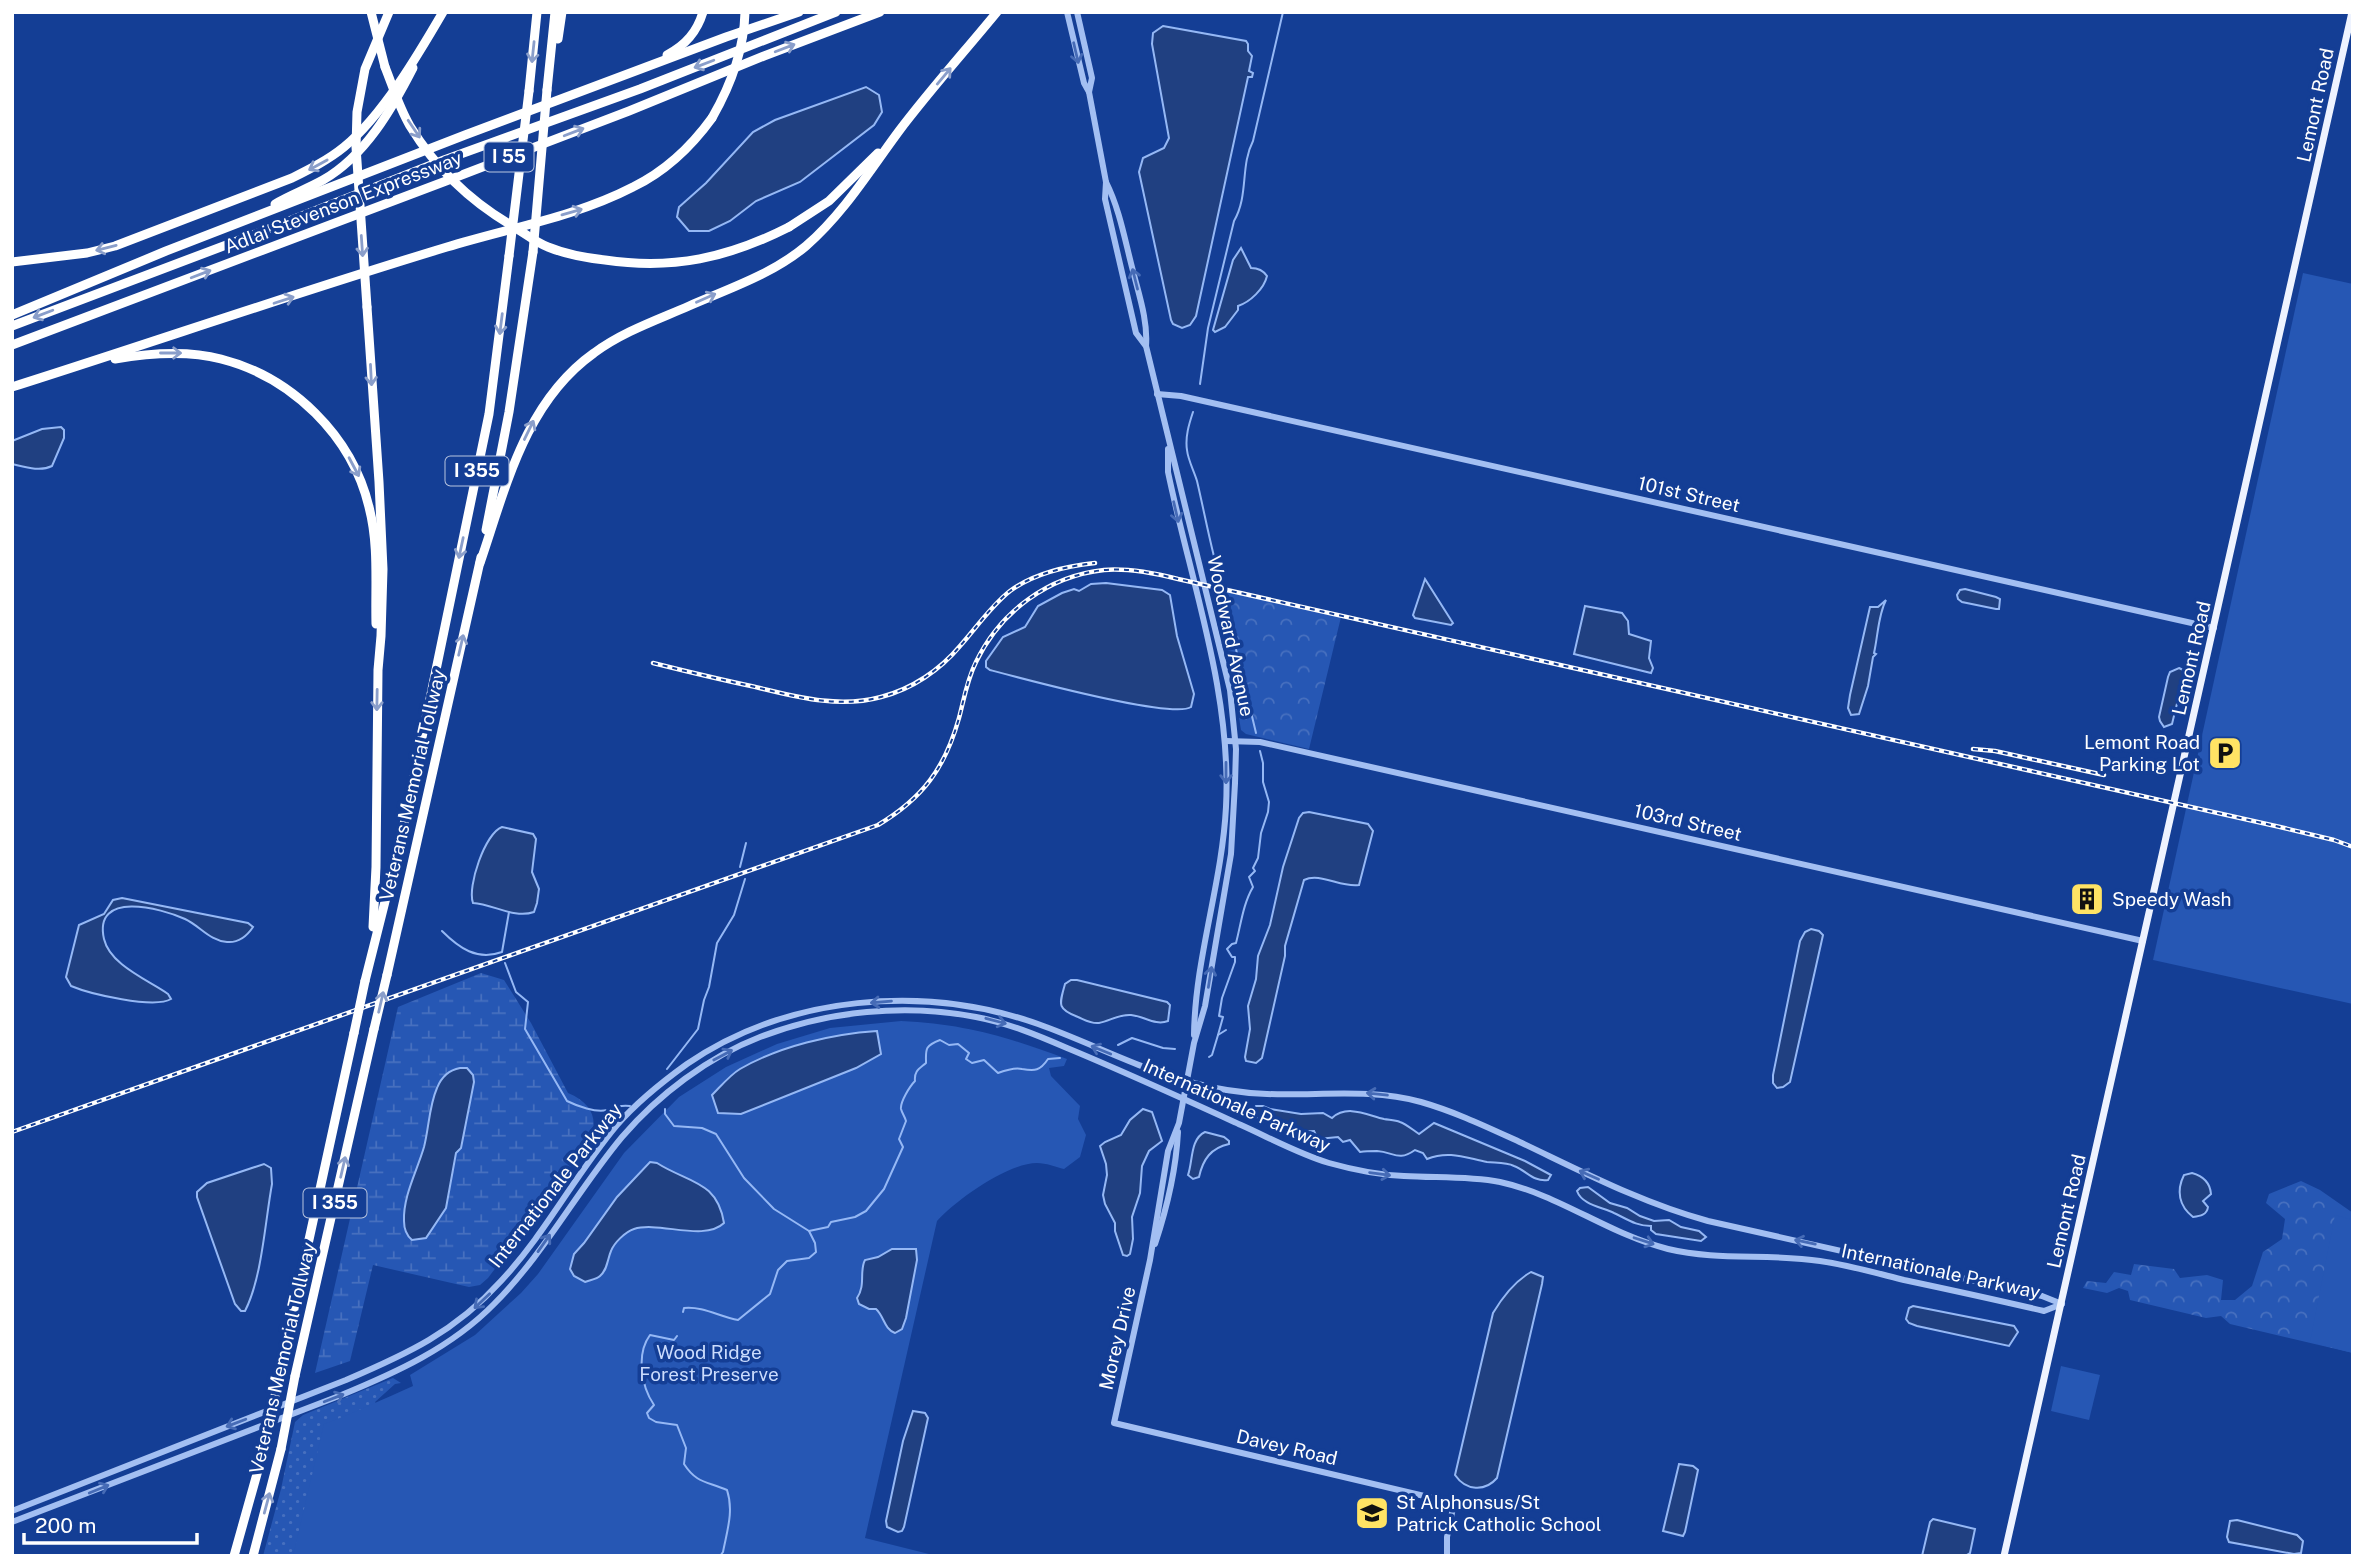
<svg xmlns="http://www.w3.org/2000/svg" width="2365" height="1568" font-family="'Public Sans',sans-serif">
<defs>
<pattern id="grass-dots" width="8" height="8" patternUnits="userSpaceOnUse" patternTransform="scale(1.75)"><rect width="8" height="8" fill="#2657b4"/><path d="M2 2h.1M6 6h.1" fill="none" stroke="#4770bf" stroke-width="1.8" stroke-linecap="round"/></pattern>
<pattern id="forest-crowns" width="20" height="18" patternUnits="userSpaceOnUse" patternTransform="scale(1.75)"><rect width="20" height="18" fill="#2657b4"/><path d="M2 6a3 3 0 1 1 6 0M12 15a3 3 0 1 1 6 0" fill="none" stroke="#4770bf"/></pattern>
<pattern id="wetland-marsh" width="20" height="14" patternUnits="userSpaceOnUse" patternTransform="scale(1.75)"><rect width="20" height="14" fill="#2657b4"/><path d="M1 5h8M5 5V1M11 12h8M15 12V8" fill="none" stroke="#4770bf"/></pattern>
</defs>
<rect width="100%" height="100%" fill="#143e95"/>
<!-- grass -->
<polygon fill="url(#grass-dots)" points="393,1378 401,1383 395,1384 375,1402 471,1556 263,1556 281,1489 295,1422 303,1415"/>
<!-- forest -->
<g fill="url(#forest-crowns)">
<polygon points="1213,588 1341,617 1309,749 1246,734 1241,730 1232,674"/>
<polygon points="2301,1181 2320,1190 2353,1213 2353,1353 2230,1324 2221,1316 2206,1318 2130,1300 2128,1291 2119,1288 2107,1293 2083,1288 2087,1281 2106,1283 2114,1272 2131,1275 2134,1264 2174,1269 2180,1278 2207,1275 2223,1280 2221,1300 2235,1300 2252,1286 2263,1252 2282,1239 2285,1219 2266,1203 2269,1194"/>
</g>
<!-- wetland -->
<path fill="url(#wetland-marsh)" d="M481,973L504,980L531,1023L568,1093C594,1104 600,1122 587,1146L488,1278L480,1285L469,1287L373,1265L350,1361L315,1373L398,1007Z"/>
<!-- park -->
<g fill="#2657b4">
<polygon points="2303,273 2353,284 2353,1004 2153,960"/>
<path d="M901,1021C966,1024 1007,1037 1067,1059L1064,1066L1049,1068L1051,1076L1080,1106L1078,1119L1086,1135L1080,1157L1064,1169C1056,1167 1046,1163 1037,1163C1008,1163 956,1200 937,1221L865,1538L937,1556H293L324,1424C355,1413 383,1399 413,1386L410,1375L475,1335L521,1293L538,1274L624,1153L679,1097L726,1067L777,1044L830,1028Z"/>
<polygon points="2335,1215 2353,1220 2353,1353 2310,1342"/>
<polygon points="2061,1366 2100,1375 2089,1420 2051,1411"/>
</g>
<!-- water -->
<g fill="#204081" stroke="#95b8f5" stroke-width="2">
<polygon points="1163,26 1246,41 1248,44 1248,51 1252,56 1249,71 1253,73 1252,77 1248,77 1196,316 1190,325 1182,328 1173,324 1171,320 1139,172 1143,158 1164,148 1169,138 1152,44 1153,33"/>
<polygon points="866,87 879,95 882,112 874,125 800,182 756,201 730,221 709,231 689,231 677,217 679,207 706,183 753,132 775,120"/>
<path d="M1241,248L1251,268C1258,268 1263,270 1267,276C1264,289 1250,302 1238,306V310L1225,327L1215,332L1213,330L1233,260Z"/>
<path d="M61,427L64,430V438L52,466C40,472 25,467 12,464V441L42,429Z"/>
<polygon points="1425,579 1451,620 1453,623 1451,625 1415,618 1413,615"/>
<path d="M1106,583L1162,590L1170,595L1177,636L1194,694L1191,707C1172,719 1020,678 990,670L986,667V661L1003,637L1025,627L1038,606L1062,593L1074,589L1079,591L1091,584Z"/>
<polygon points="1965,589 1996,597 2000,599 1999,609 1996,609 1962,602 1958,599 1957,595 1960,590"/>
<path d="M1886,600C1878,615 1878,636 1874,653L1876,654L1873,657L1868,686L1859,714L1851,715L1848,708L1850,695L1870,607H1878Z"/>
<polygon points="1585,606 1622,613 1628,621 1629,634 1651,641 1649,658 1653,668 1651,673 1574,654"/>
<polygon points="2179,668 2183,670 2184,675 2172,724 2164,727 2160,721 2159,717 2168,677 2170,672"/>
<path d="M1309,812L1368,824L1373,831L1359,885C1341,888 1320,872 1304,880L1285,946V956L1262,1058L1256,1063L1246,1061L1245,1057L1250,1029L1248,1006L1256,979L1258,956L1270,925L1283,867L1299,818L1303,813Z"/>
<path d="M502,827L533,834L536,839L532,872L539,889L537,903L534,912C514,919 493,904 473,903C467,887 485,833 502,827Z"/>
<path d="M122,898L248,923L253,927C247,936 238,943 227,942C210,941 200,926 185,919C161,908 93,890 104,939C110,965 148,980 168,994L171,999C154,1009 90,994 71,986L66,977L79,925L104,914L113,900Z"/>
<polygon points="1811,929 1819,931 1823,935 1790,1082 1783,1087 1777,1088 1773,1083 1773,1075 1800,941 1805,932"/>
<path d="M1071,980H1077L1167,1002L1170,1005L1168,1021C1155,1026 1144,1016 1131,1015C1119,1014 1110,1021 1099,1023C1091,1024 1085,1020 1078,1017C1057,1009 1059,1005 1065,984Z"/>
<path d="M877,1031L881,1054L856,1068L741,1114L718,1113L712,1095C721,1086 730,1075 740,1069C780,1046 832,1034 877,1031Z"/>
<path d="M460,1068H467L473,1075L474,1082L461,1148L456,1153L446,1208L426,1238L412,1240C406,1235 404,1229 404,1221C403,1196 417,1171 424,1147C429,1128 429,1106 437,1088C441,1078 449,1070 460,1068Z"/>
<path d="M1256,1106H1263L1270,1109L1301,1114L1323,1113L1332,1118C1347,1104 1367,1115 1384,1119C1389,1120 1395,1120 1400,1122C1406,1124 1413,1130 1419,1134L1434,1123L1525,1161L1551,1175L1548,1180C1533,1182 1527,1171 1514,1166C1506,1162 1495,1163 1487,1162C1466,1158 1449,1150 1427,1159L1423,1153L1415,1150C1398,1162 1394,1152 1377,1151C1372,1151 1366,1151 1360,1152L1350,1140L1343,1142L1338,1137L1318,1139L1314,1131L1295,1132L1274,1121L1261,1120L1254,1116L1253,1110Z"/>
<polygon points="1143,1109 1152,1112 1162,1141 1149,1151 1142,1166 1140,1193 1132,1217 1133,1239 1130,1254 1127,1256 1123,1255 1115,1231 1115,1223 1105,1204 1103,1195 1107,1175 1106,1164 1100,1146 1105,1142 1121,1135 1130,1120"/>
<path d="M1205,1132L1224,1137L1229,1141V1144C1211,1148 1203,1159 1199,1177L1193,1179L1188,1175C1193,1161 1190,1139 1205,1132Z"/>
<path d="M650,1162L657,1163C688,1183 717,1180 724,1223C704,1242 659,1221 634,1229C625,1232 614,1243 611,1251C607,1260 608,1269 600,1276C597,1279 590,1280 585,1282L574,1276L570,1269L574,1254L584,1243L617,1197Z"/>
<path d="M264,1164L271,1168L272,1184C265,1222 262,1278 245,1311H241L235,1304L197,1197V1192L207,1183Z"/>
<path d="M2192,1173C2203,1176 2210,1182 2211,1194L2203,1201L2208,1207C2207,1215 2200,1216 2193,1217C2179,1206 2176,1191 2184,1175Z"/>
<path d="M1588,1187L1610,1203L1627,1208L1640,1216L1654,1221L1669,1220L1681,1227L1699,1231L1706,1237L1701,1241L1656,1234L1651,1230V1226C1636,1226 1627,1219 1614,1213C1602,1207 1582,1205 1577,1191L1580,1188Z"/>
<path d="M892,1249H916L917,1260L906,1318L902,1329L895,1333C884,1329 884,1316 876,1309H869L859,1304L857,1298C866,1285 859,1271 865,1260L878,1257Z"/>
<path d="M1531,1272L1543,1277L1542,1284L1497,1478C1485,1492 1466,1491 1455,1475L1493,1313C1502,1298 1515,1281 1531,1272Z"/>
<polygon points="1913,1306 2014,1326 2018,1332 2009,1346 1917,1326 1909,1323 1906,1319 1909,1308"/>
<polygon points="913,1411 925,1413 928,1418 904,1527 902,1531 898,1532 887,1527 886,1521 903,1441"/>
<polygon points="1679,1464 1693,1466 1698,1470 1685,1532 1683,1536 1663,1531"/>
<polygon points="1933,1519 1975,1529 1970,1553 1965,1556 1922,1556 1930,1522"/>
<polygon points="2237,1520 2297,1535 2303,1541 2301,1553 2294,1554 2229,1542 2227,1537 2230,1521"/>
</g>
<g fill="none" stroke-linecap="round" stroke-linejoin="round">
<!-- stream -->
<g stroke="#95b8f5" stroke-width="2">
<path d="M1200,384L1208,328L1234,221C1249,195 1240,166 1253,141L1283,12"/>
<path d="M1193,412C1189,424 1185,437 1187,450C1188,460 1194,471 1197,481C1205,515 1211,549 1221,583"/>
<polyline points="1224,599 1256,733"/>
<polyline points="740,867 746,843"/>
<path d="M442,931C459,948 477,961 502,952L509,912"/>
<path d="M505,963L516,992L528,1002L525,1029L567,1101C577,1106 596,1113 607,1110C615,1107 621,1105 630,1106"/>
<path d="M1218,1035L1223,1017L1219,1016L1222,998L1235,962V957H1232L1227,949L1232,944L1236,943C1241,924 1243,904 1253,887L1249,877L1255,871L1253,868L1258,858L1261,833L1268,812L1269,802L1263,782V763L1260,751"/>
<polyline points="1118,1045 1132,1038 1163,1048 1175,1049"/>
<polyline points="1209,1057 1212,1055 1218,1035 1226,1030"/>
<polyline points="667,1069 698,1029 704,1000 709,987 717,943 734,915 745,879"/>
<path d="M665,1109V1114L674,1126L702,1128L716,1134L744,1178L774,1209L809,1231L815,1243L816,1252L809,1258L787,1261L778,1270L770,1294L738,1320C720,1317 703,1306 684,1308L683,1312"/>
<path d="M809,1231L828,1227L831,1222L855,1217L866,1211L884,1189L903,1147L899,1139L906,1121C905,1117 902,1113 901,1109C900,1102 910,1086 915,1081C914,1071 919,1069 926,1063C926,1050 924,1046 940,1040L949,1045L958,1044L969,1053L966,1059L972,1063L984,1060L998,1073C1006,1070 1015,1067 1022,1069C1035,1071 1040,1071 1048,1059L1060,1058"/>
<path d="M677,1336L674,1340L650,1335C636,1354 641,1386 654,1405L647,1413L649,1418L656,1422L677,1425L686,1448L684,1464C697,1484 707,1481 727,1490C734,1511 727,1531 723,1552L720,1556"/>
</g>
<!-- minor -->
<g stroke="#a3bff2" stroke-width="6">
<polyline points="1067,12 1084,83 1089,92 1106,182 1105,199 1136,333 1145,345"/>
<polyline points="1077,12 1092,78 1089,92"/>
<path d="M1106,182C1120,210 1125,241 1133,271C1139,295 1148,321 1146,346L1230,690L1236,749L1235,783L1231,854L1205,1006L1194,1043L1179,1123L1168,1151L1150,1260L1114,1423L1454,1503L1447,1537V1556"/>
<polyline points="1157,394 1181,396 2214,628"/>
<path d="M1168,449V472C1191,583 1232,693 1226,807C1222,884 1195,958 1194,1035"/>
<polyline points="1226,741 1260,742 2143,941"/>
<path d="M1155,1244C1167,1208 1176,1170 1178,1132"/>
<path d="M12,1511L346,1380C407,1354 455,1332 501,1281C545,1234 575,1175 617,1125C637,1102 662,1082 687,1064C788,995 924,984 1038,1024C1089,1042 1137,1068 1190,1082C1215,1089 1241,1093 1267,1094C1319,1096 1370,1088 1421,1102C1456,1112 1489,1128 1522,1143C1583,1172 1642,1203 1708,1221L2042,1296L2062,1304"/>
<path d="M12,1522L339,1396C395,1373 451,1348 494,1304C544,1254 577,1191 622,1137C658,1095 708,1057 760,1037C828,1011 905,1003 976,1017C1008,1023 1037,1035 1067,1048C1125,1072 1184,1099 1241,1125C1270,1138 1299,1154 1329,1163C1354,1170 1379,1175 1404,1176C1436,1178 1468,1176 1500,1182C1560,1195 1608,1234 1668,1249C1718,1261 1770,1253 1820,1261C1848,1265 1876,1273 1904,1280C1951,1290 1997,1300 2044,1311L2062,1304"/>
</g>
<!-- major -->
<polyline stroke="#eef3ff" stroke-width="7" points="2004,1556 2352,12"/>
<!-- highway -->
<g stroke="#fff" stroke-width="9">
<polyline points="371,12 385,67"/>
<polyline points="558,39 562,12"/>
<path d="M667,55C686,45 697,32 703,12"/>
<polyline points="547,90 555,12"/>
<polyline points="529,91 537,12"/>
<path d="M275,204C290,195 307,189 323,180C365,156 392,109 413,68"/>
<polyline points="789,227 829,201 878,153"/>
<path d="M12,262L87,253L115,246L292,178C310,169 328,160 344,147C382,116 418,55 443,12"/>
<polyline points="367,307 379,482 383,569 381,636 378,670 376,867 373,927"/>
<polyline points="12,315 166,251 465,135 726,37 799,12"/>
<polyline points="12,326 279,225 444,160 640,89 836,12"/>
<polyline points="12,345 446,181 629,111 764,56 880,12"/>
<path d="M115,359C150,353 187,350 221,359C292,377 352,436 369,507C379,545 375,585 376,624"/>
<path d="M12,387C157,341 301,291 447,247C509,228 575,217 633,187C666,171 691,147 712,118"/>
<polyline points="486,530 509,412 533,252"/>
<path d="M480,563C506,487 525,402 594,353C622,332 657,320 689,306C728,289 773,274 806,246C844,213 870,170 899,131C930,90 965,51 997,12"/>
<polyline points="387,975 481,557"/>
<polyline points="365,981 402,834 489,414 509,256"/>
<polyline points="295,1376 374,1029"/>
<polyline points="278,1382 354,1033"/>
<polyline points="234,1556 262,1456"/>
<polyline points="253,1556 281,1449"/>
</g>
<!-- rail casing -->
<g stroke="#fff" stroke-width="4.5">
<g id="rail">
<path d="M653,663C685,671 718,679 751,686C794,696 837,709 881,697C912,689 940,670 960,646C976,628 991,606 1010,591C1033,574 1067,566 1095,563"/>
<polyline points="1973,749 1995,751 2104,775"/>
<path d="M12,1132L878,825C923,798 945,768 959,718C964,699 967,680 976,662C1000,612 1048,576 1104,570C1129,568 1154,573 1178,579L2280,827L2334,840L2353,847"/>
</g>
</g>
<!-- rail -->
<use href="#rail" stroke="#143e95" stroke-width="2" stroke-dasharray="5" stroke-linecap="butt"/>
<!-- highway-bridge -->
<g stroke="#fff" stroke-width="9">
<path d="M385,67C393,87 399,107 410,126C435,167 470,201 511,225C523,232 535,242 548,247C565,254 586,258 605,260C673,270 728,258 789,227"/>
<path d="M712,118C731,85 744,50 745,12"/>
<polyline points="533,252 547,90"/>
<polyline points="509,256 529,91"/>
<polyline points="367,307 356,147 357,112 365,69 389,12"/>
<polyline points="374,1029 387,975"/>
<polyline points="354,1033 365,981"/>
<polyline points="281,1449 295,1376"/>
<polyline points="262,1456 278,1382"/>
</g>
</g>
<!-- one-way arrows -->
<defs><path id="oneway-shaft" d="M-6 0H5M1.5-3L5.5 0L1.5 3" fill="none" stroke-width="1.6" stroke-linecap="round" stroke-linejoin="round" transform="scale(1.75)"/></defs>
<g stroke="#8a9eca">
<use href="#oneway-shaft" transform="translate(785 48) rotate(-21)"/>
<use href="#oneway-shaft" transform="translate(533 52) rotate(96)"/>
<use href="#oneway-shaft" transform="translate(704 64) rotate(159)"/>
<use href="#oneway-shaft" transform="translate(944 76) rotate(-50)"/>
<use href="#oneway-shaft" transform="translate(414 129) rotate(56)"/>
<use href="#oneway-shaft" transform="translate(574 132) rotate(-21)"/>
<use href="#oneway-shaft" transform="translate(318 165) rotate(151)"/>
<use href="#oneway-shaft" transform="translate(572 212) rotate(-16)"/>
<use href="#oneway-shaft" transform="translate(362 246) rotate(86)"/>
<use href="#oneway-shaft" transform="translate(106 248) rotate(166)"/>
<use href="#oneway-shaft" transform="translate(201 274) rotate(-21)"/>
<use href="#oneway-shaft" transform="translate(706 298) rotate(-24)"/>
<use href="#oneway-shaft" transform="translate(284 300) rotate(-18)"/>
<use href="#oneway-shaft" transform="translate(43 314) rotate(159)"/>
<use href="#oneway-shaft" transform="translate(501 324) rotate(97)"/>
<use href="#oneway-shaft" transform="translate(171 353)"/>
<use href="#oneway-shaft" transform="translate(371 375) rotate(87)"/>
<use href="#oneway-shaft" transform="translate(529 430) rotate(-64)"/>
<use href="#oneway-shaft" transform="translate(354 467) rotate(62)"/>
<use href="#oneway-shaft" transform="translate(461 548) rotate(102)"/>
<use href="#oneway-shaft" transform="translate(461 645) rotate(-77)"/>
<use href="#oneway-shaft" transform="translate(377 700) rotate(91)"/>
<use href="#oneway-shaft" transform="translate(381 1002) rotate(-77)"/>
<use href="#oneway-shaft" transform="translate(343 1167) rotate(-77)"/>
<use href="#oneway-shaft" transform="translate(267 1503) rotate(-75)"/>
</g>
<g stroke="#466bb6">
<use href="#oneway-shaft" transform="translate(1076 53) rotate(77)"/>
<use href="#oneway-shaft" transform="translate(1135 279) rotate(-104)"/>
<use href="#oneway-shaft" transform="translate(1176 512) rotate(77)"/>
<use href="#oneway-shaft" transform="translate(1226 773) rotate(90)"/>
<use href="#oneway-shaft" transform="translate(1210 977) rotate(-81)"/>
<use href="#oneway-shaft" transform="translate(881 1002) rotate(175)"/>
<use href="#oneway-shaft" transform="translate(996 1021) rotate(15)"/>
<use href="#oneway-shaft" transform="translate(1101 1050) rotate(-158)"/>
<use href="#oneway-shaft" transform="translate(723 1055) rotate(-28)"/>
<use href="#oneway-shaft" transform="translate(1377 1094) rotate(-174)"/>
<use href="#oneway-shaft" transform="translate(1380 1174) rotate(8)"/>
<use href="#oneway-shaft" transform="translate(1589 1175) rotate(-156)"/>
<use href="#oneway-shaft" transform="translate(1644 1241) rotate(18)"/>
<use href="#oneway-shaft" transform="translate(1805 1242) rotate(-168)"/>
<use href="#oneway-shaft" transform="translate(544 1243) rotate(-55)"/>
<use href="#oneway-shaft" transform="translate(482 1301) rotate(137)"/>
<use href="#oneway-shaft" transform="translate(334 1398) rotate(-21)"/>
<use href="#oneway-shaft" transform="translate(236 1423) rotate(159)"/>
<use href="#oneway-shaft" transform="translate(99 1489) rotate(-22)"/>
</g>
<!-- icons -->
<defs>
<g id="parking-square" transform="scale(1.75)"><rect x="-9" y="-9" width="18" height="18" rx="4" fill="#ffe364" stroke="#143e95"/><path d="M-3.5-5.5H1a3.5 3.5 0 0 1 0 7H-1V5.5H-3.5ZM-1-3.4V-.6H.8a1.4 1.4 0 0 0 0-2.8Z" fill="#111"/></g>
<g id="building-square" transform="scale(1.75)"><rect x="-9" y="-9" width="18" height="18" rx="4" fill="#ffe364" stroke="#143e95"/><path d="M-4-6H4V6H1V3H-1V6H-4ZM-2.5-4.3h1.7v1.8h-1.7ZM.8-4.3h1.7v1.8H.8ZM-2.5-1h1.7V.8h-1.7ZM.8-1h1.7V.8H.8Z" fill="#111"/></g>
<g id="school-square" transform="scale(1.75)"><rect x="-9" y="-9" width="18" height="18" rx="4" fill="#ffe364" stroke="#143e95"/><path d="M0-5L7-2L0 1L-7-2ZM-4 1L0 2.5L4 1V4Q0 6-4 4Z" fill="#111"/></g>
</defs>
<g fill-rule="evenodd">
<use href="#parking-square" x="2225" y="753"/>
<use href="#building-square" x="2087" y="899"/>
<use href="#school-square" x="1372" y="1513"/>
</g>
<g text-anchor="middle" stroke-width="7" stroke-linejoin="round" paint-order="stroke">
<!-- shield labels -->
<g fill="#143e95" stroke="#b8c5df" stroke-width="2">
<rect x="484.5" y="142.5" width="49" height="29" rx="5"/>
<rect x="445.5" y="456.5" width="63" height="29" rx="5"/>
<rect x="303.5" y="1188.5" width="63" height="29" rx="5"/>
</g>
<g font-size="18" font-weight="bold" fill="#fff">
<text x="509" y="163">I 55</text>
<text x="477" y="477">I 355</text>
<text x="335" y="1209">I 355</text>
</g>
<!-- street labels -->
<g font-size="19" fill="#fff" stroke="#143e95">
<text transform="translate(2315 105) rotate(-78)" y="7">Lemont Road</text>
<text transform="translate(343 202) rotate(-21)" y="7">Adlai Stevenson Expressway</text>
<text transform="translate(1689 494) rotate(13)" y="7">101st Street</text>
<text transform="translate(1231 636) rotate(78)" y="7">Woodward Avenue</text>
<text transform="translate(2191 658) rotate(-77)" y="7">Lemont Road</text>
<text transform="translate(412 785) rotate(-77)" y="7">Veterans Memorial Tollway</text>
<text transform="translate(1688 822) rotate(13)" y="7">103rd Street</text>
<text transform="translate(1237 1105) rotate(24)" y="7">Internationale Parkway</text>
<text transform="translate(555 1185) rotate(-52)" y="7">Internationale Parkway</text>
<text transform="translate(2066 1211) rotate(-77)" y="7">Lemont Road</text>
<text transform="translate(1941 1271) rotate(12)" y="7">Internationale Parkway</text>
<text transform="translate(1117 1338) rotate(-77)" y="7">Morey Drive</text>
<text transform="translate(282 1358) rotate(-77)" y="7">Veterans Memorial Tollway</text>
<text transform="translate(1287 1447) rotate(13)" y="7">Davey Road</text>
</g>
<!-- poi labels -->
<g font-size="19" fill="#fff" stroke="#143e95" text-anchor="start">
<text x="2200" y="749" text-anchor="end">Lemont Road<tspan x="2200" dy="22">Parking Lot</tspan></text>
<text x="2112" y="906">Speedy Wash</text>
<text x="1396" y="1509">St Alphonsus/St<tspan x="1396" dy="22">Patrick Catholic School</tspan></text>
</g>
<!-- park labels -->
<g font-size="19" fill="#cbdcfd" stroke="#143e95">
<text x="709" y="1359">Wood Ridge<tspan x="709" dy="22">Forest Preserve</tspan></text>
</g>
</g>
<!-- border -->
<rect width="2365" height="1568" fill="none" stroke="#ffffff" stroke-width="28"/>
<!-- scale -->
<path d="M24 1533v10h173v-10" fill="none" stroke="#ffffff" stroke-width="3.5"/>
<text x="35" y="1533" font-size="21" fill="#ffffff" stroke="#143e95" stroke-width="5" paint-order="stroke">200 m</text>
</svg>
